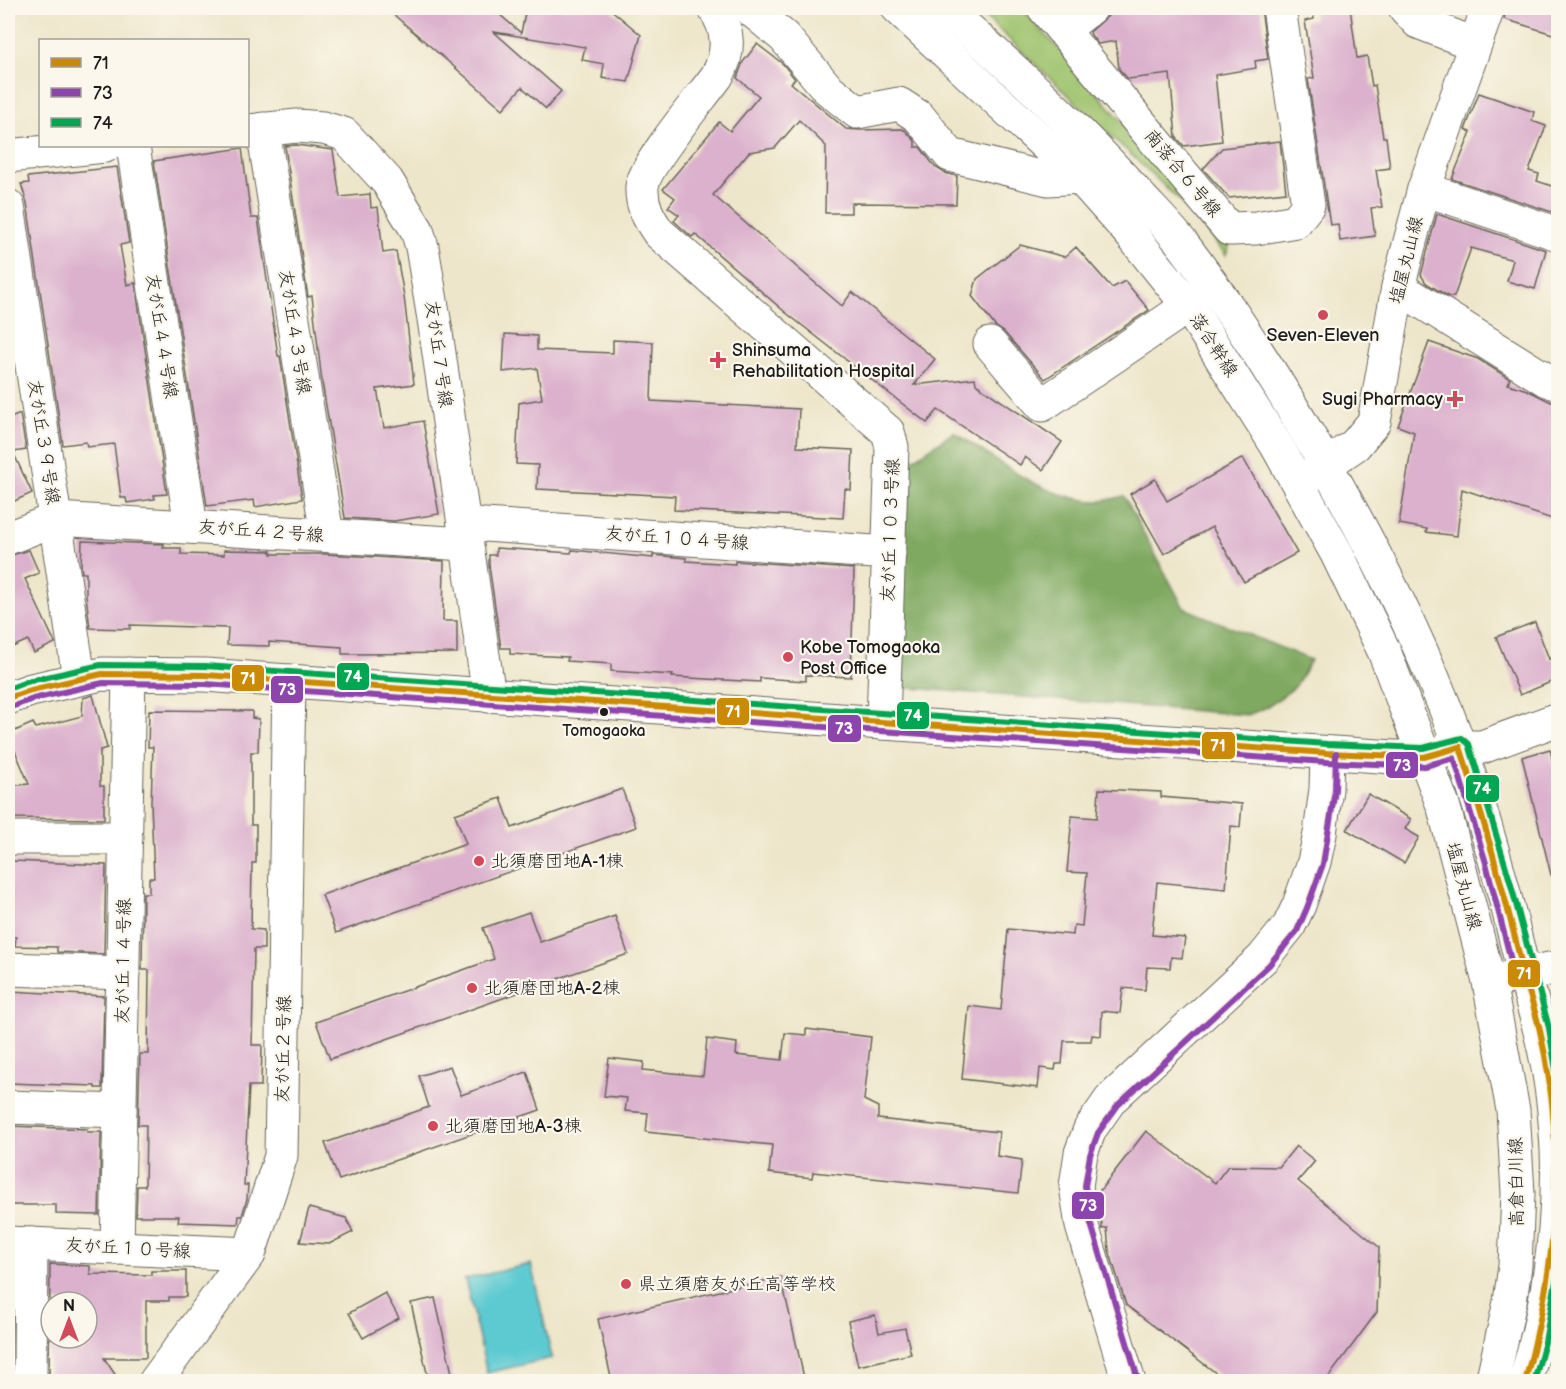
<svg xmlns="http://www.w3.org/2000/svg" width="1566" height="1389" font-family="'Balsamiq Sans','Klee One',sans-serif">
<rect width="100%" height="100%" fill="#fbf7ec"/>
<filter id="ink" filterUnits="userSpaceOnUse"><feTurbulence type="fractalNoise" baseFrequency=".0167" numOctaves="2"/><feDisplacementMap in="SourceGraphic" scale="12" xChannelSelector="R" yChannelSelector="G"/><feConvolveMatrix kernelMatrix="1 2 1 2 8 2 1 2 1" color-interpolation-filters="sRGB"/></filter>
<filter id="wash" filterUnits="userSpaceOnUse"><feTurbulence type="fractalNoise" baseFrequency=".008" numOctaves="4" result="noise"/><feDisplacementMap in="SourceGraphic" scale="24" xChannelSelector="R" yChannelSelector="G"/><feGaussianBlur stdDeviation="1.35" result="paint"/><feColorMatrix in="noise" values="0 0 0 0 0 0 0 0 0 0 0 0 0 0 0 0 0 1.4 0 .05"/><feComposite in="paint" operator="in"/></filter>
<g filter="url(#wash)">
<rect width="100%" height="100%" fill="#eee6ca"/>
<!-- green -->
<polygon fill="#9fc36d" stroke="#5e7044" stroke-width="1.5" points="976,8 1021,8 1075,67 1229,246 1226,255 1181,202"/>
<!-- forest -->
<path fill="#7fa960" stroke="#4e623e" stroke-width="1.5" d="M954,432C997,460 1043,499 1097,501C1106,501 1116,498 1124,496L1184,608L1311,660L1295,687L1269,706L1248,715L899,687L901,468Z"/>
<!-- water -->
<polygon fill="#5dcad1" stroke="#3c7376" stroke-width="1.5" points="531,1264 552,1358 487,1373 465,1279"/>
<g id="blocks">
<!-- building -->
<g fill="#dbb1cd" fill-rule="evenodd">
<polygon points="386,8 492,8 521,33 526,8 609,8 641,35 628,82 602,78 604,64 582,60 585,47 494,32 561,91 546,109 522,87 503,109"/>
<polygon points="1117,8 1261,8 1268,59 1255,61 1256,68 1215,75 1222,141 1184,146 1176,137 1170,74 1128,79 1119,69 1116,41 1098,44 1091,35 1090,32 1108,16 1109,9"/>
<polygon points="1350,8 1357,58 1367,56 1372,86 1375,85 1383,137 1386,137 1390,168 1376,170 1382,207 1371,208 1375,236 1340,241 1338,224 1330,225 1308,79 1314,78 1305,21 1314,19 1313,12"/>
<polygon points="1506,8 1558,8 1558,34 1554,32 1553,34 1504,19"/>
<polygon points="757,44 783,64 795,79 791,83 846,129 860,130 902,129 906,131 915,141 915,147 920,147 935,167 945,173 957,176 956,204 851,203 851,213 825,213 826,146 799,120 775,148 749,152 713,195 842,306 852,292 935,359 914,385 975,378 976,384 1062,442 1043,470 1025,457 1020,465 938,410 927,423 785,312 695,234 692,237 674,221 679,215 668,207 675,198 663,189 719,122 730,131 759,96 737,78 743,62"/>
<polygon points="1479,93 1534,112 1532,121 1546,126 1529,171 1539,174 1537,181 1558,188 1558,214 1452,179 1471,132 1465,130"/>
<polygon points="1280,141 1286,192 1229,198 1203,169 1222,148"/>
<polygon points="296,145 333,150 340,197 370,194 371,208 378,207 383,253 396,251 404,296 414,384 377,389 384,428 423,421 439,514 394,521 345,518 322,382 312,296 308,297 285,146"/>
<polygon points="242,148 251,218 258,218 278,356 280,356 302,499 255,507 254,500 207,506 154,161"/>
<polygon points="117,167 129,243 120,245 127,285 135,283 167,494 154,495 155,499 127,503 126,498 121,498 114,444 87,447 86,442 63,445 27,203 21,184 29,183 28,177"/>
<polygon points="1437,214 1546,250 1535,289 1507,281 1513,260 1471,248 1454,297 1449,297 1426,283 1421,275"/>
<polygon points="1020,245 1065,257 1076,247 1112,288 1125,281 1149,310 1045,379 1004,332 995,326 972,296 977,279"/>
<polygon points="505,334 537,336 537,350 613,353 613,340 653,342 651,401 799,409 797,447 853,450 851,490 845,489 843,518 674,510 675,496 537,489 538,465 516,464 519,403 542,399 537,368 503,372"/>
<polygon points="1429,342 1478,359 1510,379 1508,384 1527,390 1551,402 1558,402 1558,521 1462,489 1457,536 1426,532 1427,529 1399,524 1414,432 1398,426"/>
<polygon points="20,414 26,450 13,452 32,493 8,504 8,419"/>
<polygon points="1243,458 1297,553 1244,582 1212,527 1164,554 1130,494 1155,479 1167,501"/>
<polygon points="82,541 164,544 163,548 181,548 181,554 224,555 224,550 271,551 271,554 325,554 444,561 443,621 457,621 457,653 356,654 342,654 342,647 269,642 269,646 227,645 228,628 130,625 130,629 90,628 86,595 86,573 82,573 81,565"/>
<polygon points="496,548 571,553 572,550 653,558 653,555 686,558 686,561 735,564 735,561 854,569 851,677 806,675 806,681 760,678 760,682 672,677 673,675 611,671 611,664 567,661 568,657 510,654 510,648 501,648 489,565 489,555 496,555"/>
<polygon points="29,550 39,573 25,579 55,643 34,653 28,640 8,649 8,556"/>
<polygon points="1535,622 1549,659 1558,656 1558,679 1520,695 1496,637"/>
<polygon points="93,695 107,748 100,750 100,786 104,786 104,819 8,818 8,786 29,784 8,734 33,723 36,728 82,716 83,698"/>
<polygon points="149,710 252,711 252,718 259,719 258,752 251,752 251,825 256,825 256,863 252,863 251,929 264,930 264,949 254,949 252,1045 262,1045 261,1086 249,1086 244,1185 248,1185 247,1199 242,1216 239,1216 238,1224 178,1222 179,1216 136,1216 137,1186 145,1186 146,1125 138,1125 140,1054 148,1054 149,970 142,970 143,893 149,893 149,878 154,878 151,803 153,747 148,747"/>
<polygon points="1550,749 1558,785 1558,874 1551,875 1522,757"/>
<polygon points="622,789 636,827 336,933 322,895 466,844 455,814 501,798 512,828"/>
<polygon points="1099,789 1161,792 1161,797 1242,804 1240,827 1231,826 1226,889 1157,882 1152,935 1185,938 1182,958 1171,957 1170,968 1147,967 1145,990 1123,988 1120,1013 1102,1011 1101,1036 1092,1035 1091,1041 1064,1041 1062,1064 1056,1064 1055,1070 1040,1068 1038,1088 962,1079 969,1006 1001,1010 1008,929 1073,935 1074,925 1082,926 1087,873 1067,872 1072,816 1097,818"/>
<polygon points="1368,794 1411,819 1405,829 1419,837 1404,863 1347,830"/>
<polygon points="12,861 106,865 104,954 57,952 57,947 15,946 16,937 8,937"/>
<polygon points="529,912 540,942 615,916 628,954 330,1059 316,1022 494,959 483,928"/>
<polygon points="8,991 104,996 102,1088 95,1088 95,1086 8,1083"/>
<polygon points="806,1029 871,1037 864,1100 878,1107 878,1119 999,1132 997,1156 1022,1160 1018,1193 813,1172 812,1178 769,1173 772,1145 646,1132 648,1113 625,1111 627,1098 604,1096 609,1058 644,1062 643,1070 703,1076 707,1039 737,1043 736,1055 782,1060 785,1033 806,1035"/>
<polygon points="450,1066 461,1095 527,1072 540,1110 339,1180 325,1143 429,1107 419,1076"/>
<polygon points="8,1126 87,1129 87,1132 101,1132 99,1215 56,1214 56,1205 8,1205"/>
<polygon points="1146,1131 1215,1183 1228,1166 1279,1167 1296,1146 1315,1161 1298,1181 1379,1247 1377,1312 1325,1382 1228,1382 1126,1305 1109,1250 1107,1228 1102,1229 1102,1226 1098,1193"/>
<polygon points="309,1208 346,1218 353,1232 329,1244 300,1242"/>
<path d="M50,1264L90,1266V1274L151,1275V1271H186V1297H169V1301H146V1358H104L120,1382H49ZM51,1302H87V1338H51Z"/>
<polygon points="781,1277 805,1382 612,1382 598,1319"/>
<polygon points="385,1293 399,1318 363,1338 349,1313"/>
<polygon points="12,1297 11,1382 8,1382 8,1302"/>
<polygon points="435,1298 454,1382 429,1382 411,1303"/>
<polygon points="875,1315 879,1333 905,1328 911,1354 858,1366 848,1321"/>
</g>
</g>
</g>
<g filter="url(#ink)">
<use href="#blocks" fill-opacity="0" stroke="#666359" stroke-width="1.5"/>
<g fill="none" stroke-linecap="round" stroke-linejoin="round">
<!-- minor casing -->
<g stroke="#666359" stroke-width="35">
<g id="minor">
<path d="M714,8C730,30 730,53 717,76C702,97 644,165 642,187C641,205 649,219 659,233L888,432L892,447L883,723"/>
<polyline points="749,8 784,37 827,88 857,112 899,104 919,117 950,155 1048,179 1080,177"/>
<polyline points="898,8 1080,177 1130,233 1187,304 1277,446 1337,554 1384,651 1444,808 1489,982 1513,1110 1518,1193 1515,1266 1510,1302 1492,1382"/>
<path d="M945,8C1013,69 1081,130 1142,199C1156,214 1171,229 1184,246C1241,321 1290,401 1336,483C1381,563 1422,645 1454,731C1481,805 1502,881 1520,957C1527,985 1536,1013 1542,1040C1551,1076 1555,1113 1557,1149C1560,1229 1548,1306 1525,1382"/>
<polyline points="1044,8 1229,229 1232,229 1256,228 1296,221 1308,205 1279,8"/>
<polyline points="1405,8 1418,22 1474,44"/>
<polyline points="1064,29 1091,8"/>
<polyline points="263,129 327,535"/>
<polyline points="248,131 297,126 323,128 344,134 387,181 417,230 422,247 434,319 489,696"/>
<polyline points="133,146 191,526"/>
<polyline points="8,156 105,146"/>
<polyline points="1424,189 1558,234"/>
<polyline points="8,206 79,678"/>
<polyline points="1398,287 1545,379 1558,384"/>
<polyline points="990,344 1042,405 1172,317 1187,304"/>
<polyline points="1309,476 1355,445 1374,422 1398,287 1424,189 1488,8"/>
<polyline points="464,529 485,525 889,553"/>
<polyline points="8,538 56,519 466,544"/>
<polyline points="8,698 31,690 102,674 205,675 883,723 1394,757 1424,757 1460,747 1482,747 1558,719"/>
<polyline points="8,838 126,838"/>
<polyline points="8,969 123,973"/>
<polyline points="1503,979 1558,967"/>
<polyline points="8,1107 120,1111"/>
<polyline points="8,1243 249,1254"/>
<polyline points="117,1248 129,674"/>
<polyline points="30,1382 31,1244"/>
<polyline points="155,1382 249,1254 281,1156 289,681"/>
<polyline points="1129,1382 1082,1226 1076,1186 1081,1153 1090,1129 1111,1099 1263,958 1289,926 1299,905 1314,862 1320,834 1326,789 1327,753"/>
</g>
</g>
<!-- minor -->
<use href="#minor" stroke="#fff" stroke-width="33"/>
<!-- bus-1 casing -->
<g stroke="#fbf7ec" stroke-width="10">
<g id="bus-1">
<polyline points="8,698 31,690 102,674 205,675 1327,753 1424,757 1460,747"/>
<path d="M1460,747C1484,819 1504,892 1522,966C1527,988 1535,1009 1540,1031C1547,1062 1552,1094 1554,1126C1561,1213 1548,1298 1525,1382"/>
</g>
</g>
<!-- bus-2 casing -->
<g stroke="#fbf7ec" stroke-width="10">
<g id="bus-2">
<polyline points="11,707 33,699 103,683 205,684 1326,762 1425,766 1454,758 1486,863 1515,976"/>
<polyline points="1138,1379 1091,1224 1085,1186 1090,1155 1098,1133 1118,1105 1269,965 1297,931 1307,908 1323,864 1335,790 1336,753"/>
</g>
</g>
<!-- bus-3 casing -->
<g stroke="#fbf7ec" stroke-width="10">
<g id="bus-3">
<polyline points="8,689 29,681 101,665 205,666 1327,744 1423,748 1462,738 1469,744 1510,881 1549,1028 1558,1082"/>
<polyline points="1534,1382 1545,1342 1558,1270"/>
</g>
</g>
<!-- bus-1 -->
<use href="#bus-1" stroke="#cb8a06" stroke-width="6"/>
<!-- bus-2 -->
<use href="#bus-2" stroke="#8e44ad" stroke-width="6"/>
<!-- bus-3 -->
<use href="#bus-3" stroke="#00a651" stroke-width="6"/>
</g>
</g>
<!-- markers -->
<g fill="#d1495b" stroke="#fbf7ec" stroke-width="2">
<circle cx="1323" cy="315" r="6"/>
<path d="M715 351h6v6h6v6h-6v6h-6v-6h-6v-6h6z"/>
<path d="M1452 390h6v6h6v6h-6v6h-6v-6h-6v-6h6z"/>
<circle cx="788" cy="657" r="6"/>
<circle cx="479" cy="861" r="6"/>
<circle cx="472" cy="988" r="6"/>
<circle cx="433" cy="1126" r="6"/>
<circle cx="626" cy="1284" r="6"/>
</g>
<circle fill="#1c1c1c" stroke="#fbf7ec" stroke-width="2" cx="604" cy="712" r="5"/>
<g text-anchor="middle" stroke-width="4.5" stroke-linejoin="round" paint-order="stroke">
<!-- bus labels -->
<g font-size="16" fill="#1c1c1c" stroke="#fbf7ec">
<text x="604" y="736">Tomogaoka</text>
</g>
<!-- street labels -->
<g font-size="18" fill="#1c1c1c" stroke="#fbf7ec">
<text transform="translate(1183 173) rotate(50)" y="6">南落合６号線</text>
<text transform="translate(1406 260) rotate(-76)" y="6">塩屋丸山線</text>
<text transform="translate(295 332) rotate(81)" y="6">友が丘４３号線</text>
<text transform="translate(162 336) rotate(81)" y="6">友が丘４４号線</text>
<text transform="translate(1214 345) rotate(57)" y="6">落合幹線</text>
<text transform="translate(439 354) rotate(82)" y="6">友が丘７号線</text>
<text transform="translate(44 442) rotate(81)" y="6">友が丘３９号線</text>
<text transform="translate(890 530) rotate(-88)" y="6">友が丘１０３号線</text>
<text transform="translate(261 531) rotate(4)" y="6">友が丘４２号線</text>
<text transform="translate(677 538) rotate(4)" y="6">友が丘１０４号線</text>
<text transform="translate(1464 886) rotate(75)" y="6">塩屋丸山線</text>
<text transform="translate(123 961) rotate(-89)" y="6">友が丘１４号線</text>
<text transform="translate(283 1049) rotate(-89)" y="6">友が丘２号線</text>
<text transform="translate(1516 1182) rotate(-91)" y="6">高倉白川線</text>
<text transform="translate(128 1248) rotate(3)" y="6">友が丘１０号線</text>
</g>
<!-- poi labels -->
<g font-size="18" fill="#1c1c1c" stroke="#fbf7ec" text-anchor="start">
<text x="1323" y="341" text-anchor="middle">Seven-Eleven</text>
<text x="732" y="356">Shinsuma<tspan x="732" dy="21">Rehabilitation Hospital</tspan></text>
<text x="1443" y="405" text-anchor="end">Sugi Pharmacy</text>
<text x="800" y="653">Kobe Tomogaoka<tspan x="800" dy="21">Post Office</tspan></text>
<text x="491" y="867">北須磨団地A-1棟</text>
<text x="484" y="994">北須磨団地A-2棟</text>
<text x="445" y="1132">北須磨団地A-3棟</text>
<text x="638" y="1290">県立須磨友が丘高等学校</text>
</g>
</g>
<g stroke="#fbf7ec" stroke-width="2">
<rect x="336" y="662" width="34" height="29" rx="6" fill="#00a651"/>
<rect x="231" y="664" width="34" height="28" rx="6" fill="#cb8a06"/>
<rect x="270" y="675" width="34" height="29" rx="6" fill="#8e44ad"/>
<rect x="716" y="697" width="34" height="29" rx="6" fill="#cb8a06"/>
<rect x="896" y="701" width="34" height="29" rx="6" fill="#00a651"/>
<rect x="827" y="714" width="35" height="29" rx="6" fill="#8e44ad"/>
<rect x="1201" y="731" width="35" height="29" rx="6" fill="#cb8a06"/>
<rect x="1385" y="751" width="34" height="28" rx="6" fill="#8e44ad"/>
<rect x="1465" y="774" width="35" height="29" rx="6" fill="#00a651"/>
<rect x="1507" y="959" width="34" height="29" rx="6" fill="#cb8a06"/>
<rect x="1071" y="1191" width="34" height="29" rx="6" fill="#8e44ad"/>
</g>
<g font-size="16" text-anchor="middle" font-weight="bold" fill="#fff">
<text x="353" y="682">74</text>
<text x="248" y="684">71</text>
<text x="287" y="695">73</text>
<text x="733" y="717">71</text>
<text x="913" y="721">74</text>
<text x="844" y="734">73</text>
<text x="1218" y="751">71</text>
<text x="1402" y="771">73</text>
<text x="1482" y="794">74</text>
<text x="1524" y="979">71</text>
<text x="1088" y="1211">73</text>
</g>
<!-- margin -->
<rect width="1566" height="1389" fill="none" stroke="#fbf7ec" stroke-width="30"/>
<!-- legend -->
<rect x="39" y="39" width="210" height="108" fill="#fbf7ec" stroke="#a29f99" stroke-width="1.5"/>
<rect x="51" y="58" width="30" height="9" fill="#cb8a06" stroke="#a29f99" stroke-width="1.5"/>
<text x="93" y="69" font-size="18" fill="#1c1c1c">71</text>
<rect x="51" y="88" width="30" height="9" fill="#8e44ad" stroke="#a29f99" stroke-width="1.5"/>
<text x="93" y="99" font-size="18" fill="#1c1c1c">73</text>
<rect x="51" y="118" width="30" height="9" fill="#00a651" stroke="#a29f99" stroke-width="1.5"/>
<text x="93" y="129" font-size="18" fill="#1c1c1c">74</text>
<!-- north arrow -->
<g transform="translate(69 1320)"><circle r="28" fill="#fbf7ec" stroke="#a29f99" stroke-width="1.5"/>
<path d="M0-4.5L10 22L0 15L-10 22Z" fill="#d1495b"/>
<text y="-9" font-size="16" font-weight="bold" text-anchor="middle" fill="#1c1c1c">N</text>
</g>
</svg>
